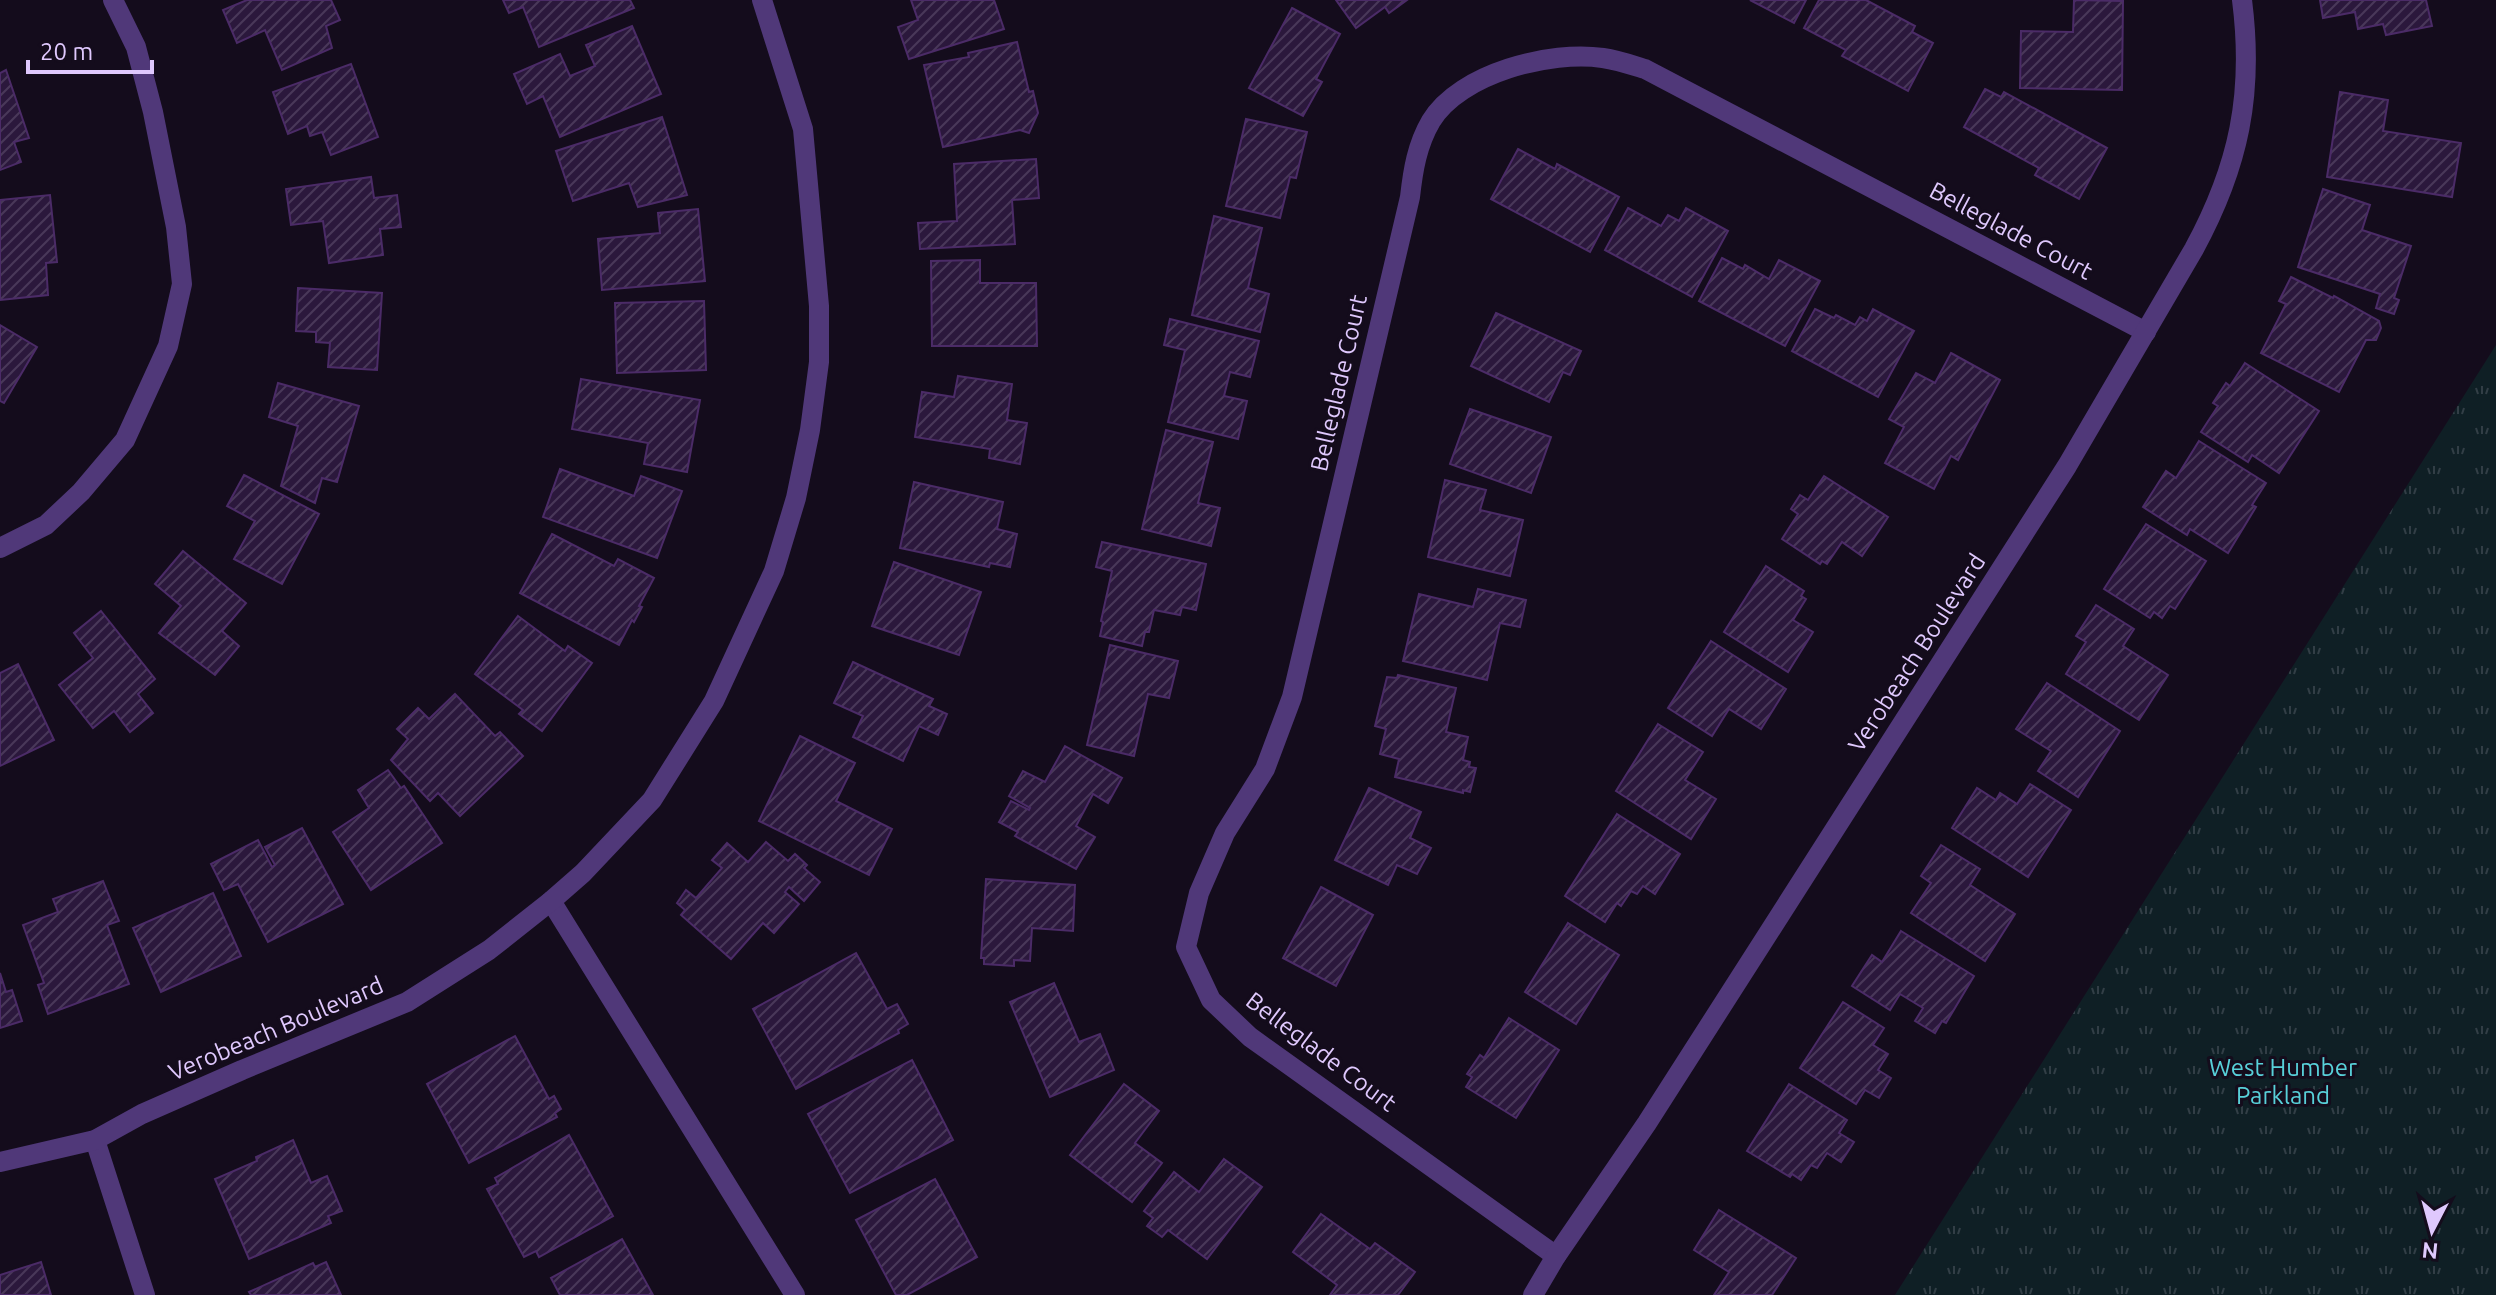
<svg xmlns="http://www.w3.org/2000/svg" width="2496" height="1295" font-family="Ubuntu,sans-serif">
<defs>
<pattern id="park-tufts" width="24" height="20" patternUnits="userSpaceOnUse" patternTransform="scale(2)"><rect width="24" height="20" fill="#0f1f25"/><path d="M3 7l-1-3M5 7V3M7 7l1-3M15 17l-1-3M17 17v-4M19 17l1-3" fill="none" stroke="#323e46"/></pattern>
<pattern id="building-hatch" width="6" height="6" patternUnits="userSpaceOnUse" patternTransform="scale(2)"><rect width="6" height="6" fill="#2b183c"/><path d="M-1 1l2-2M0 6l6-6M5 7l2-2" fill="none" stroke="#493859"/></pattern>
</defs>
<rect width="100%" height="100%" fill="#140c1c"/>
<!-- park -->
<polygon fill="url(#park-tufts)" points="2496,345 2496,1295 1895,1295"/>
<!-- building -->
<g fill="url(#building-hatch)" stroke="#4b2b67" stroke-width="2">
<polygon points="247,0 331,0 340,20 326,26 332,48 282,70 265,30 237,43 223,10"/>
<polygon points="503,0 630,0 634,8 539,47 523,7 509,13"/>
<polygon points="911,0 994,0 1004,29 909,59 898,27 918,20"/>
<polygon points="1336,0 1407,0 1389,13 1385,7 1356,28"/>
<polygon points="1750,0 1806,0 1794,23"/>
<polygon points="1819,0 1866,0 1915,26 1912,32 1933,43 1908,91 1842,56 1846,50 1804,28"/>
<polygon points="2074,0 2123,1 2122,90 2020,88 2021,31 2073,32"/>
<polygon points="2320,0 2426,0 2432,26 2386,35 2383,24 2358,29 2355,12 2323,18"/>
<polygon points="1292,8 1340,34 1316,79 1322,82 1303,116 1249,88"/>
<polygon points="632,26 661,94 560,137 543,96 527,104 514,74 560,54 570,76 595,66 586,45"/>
<polygon points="1017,42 1029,92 1033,91 1038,113 1029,133 1020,130 943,147 924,65 969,57 968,53"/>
<polygon points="351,64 378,137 331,155 322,132 310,136 307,126 288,134 273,92"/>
<polygon points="6,70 29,138 14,142 21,162 0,170 0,73"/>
<polygon points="1985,89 2001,97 2004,92 2107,148 2079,199 2035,175 2039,168 1964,127"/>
<polygon points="2340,92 2388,100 2383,131 2461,143 2452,197 2327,177"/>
<polygon points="662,117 687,195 638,207 629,183 573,201 556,151"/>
<polygon points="1246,119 1307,132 1296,178 1290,177 1280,218 1226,206"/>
<polygon points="1518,149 1555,169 1557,164 1619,197 1590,252 1491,199"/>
<polygon points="1036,159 1039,198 1012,200 1015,244 920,249 918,223 957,221 954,164"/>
<polygon points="371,177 374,198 397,195 401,227 380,229 383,255 329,263 323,221 291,225 286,189"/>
<polygon points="2323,189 2370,205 2362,230 2411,246 2394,298 2399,300 2394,314 2376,308 2380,294 2298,267"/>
<polygon points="50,195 57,262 46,263 48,295 0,300 0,200"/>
<polygon points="1628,208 1661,226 1668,215 1679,221 1686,208 1728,231 1692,297 1605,250"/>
<polygon points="698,209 705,281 602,290 598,239 660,233 658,213"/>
<polygon points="1214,216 1262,228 1248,288 1269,294 1260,332 1192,315"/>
<polygon points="1722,258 1743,269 1745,265 1769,279 1779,260 1820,281 1785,346 1699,301"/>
<polygon points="980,260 980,283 1036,283 1037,346 932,346 931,261"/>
<polygon points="2291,277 2333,298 2334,296 2379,321 2381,328 2376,340 2366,340 2339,392 2261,353 2286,304 2279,301"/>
<polygon points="298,288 382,293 377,370 328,367 330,343 316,342 316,332 296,331"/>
<polygon points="704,301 706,370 617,373 615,303"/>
<polygon points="1815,309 1834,318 1836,315 1855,325 1860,317 1867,321 1873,309 1914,331 1878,397 1792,351"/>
<polygon points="1496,313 1581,351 1570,375 1563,372 1549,402 1471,366"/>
<polygon points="1170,319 1259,341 1250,377 1230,372 1224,396 1247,401 1238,439 1168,422 1185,350 1164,345"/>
<polygon points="0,325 37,347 4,403 0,401"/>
<polygon points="1951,353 2000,380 1958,460 1951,456 1934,489 1885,463 1904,427 1889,419 1916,373 1935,383"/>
<polygon points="2245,363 2319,411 2279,473 2252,455 2248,462 2201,432 2218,406 2213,403 2226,383 2230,386"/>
<polygon points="958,376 1012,384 1007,420 1027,423 1020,464 989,458 990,449 915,437 922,392 954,397"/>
<polygon points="581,379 700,400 687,472 644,464 648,443 572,429"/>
<polygon points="278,383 359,406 337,482 322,478 315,503 281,486 298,426 269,417"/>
<polygon points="1470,409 1551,437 1531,493 1450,464"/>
<polygon points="1166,430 1213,442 1198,503 1220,508 1211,546 1142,529"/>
<polygon points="2199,441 2266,483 2252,505 2256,507 2228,553 2190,529 2187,535 2143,507 2166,471 2176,478"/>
<polygon points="560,469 634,496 641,476 682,491 657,558 543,517"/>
<polygon points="244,475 319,514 282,584 234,559 255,521 227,506"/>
<polygon points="1824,476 1888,517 1862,556 1842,542 1827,564 1822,561 1820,564 1782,539 1798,514 1791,509 1800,495 1808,500"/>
<polygon points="1445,480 1486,490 1480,510 1523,520 1510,576 1428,557"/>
<polygon points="914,482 1003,502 997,529 1017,534 1010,567 990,563 989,567 900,548"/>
<polygon points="2146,524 2206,561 2175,609 2170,606 2162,618 2154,612 2150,618 2104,589"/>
<polygon points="552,534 614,566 618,559 654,578 639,606 642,607 634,622 632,620 619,645 520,593"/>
<polygon points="1102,542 1206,564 1196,610 1182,607 1180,615 1154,610 1149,632 1145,632 1142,646 1100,636 1103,622 1101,621 1112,571 1096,567"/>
<polygon points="183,551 246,603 222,631 239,646 215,675 159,633 181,606 155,584"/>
<polygon points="894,562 981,592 959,655 872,626"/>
<polygon points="1766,566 1804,591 1801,596 1806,599 1793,620 1813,632 1788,672 1724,632"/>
<polygon points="1478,589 1526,600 1520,627 1500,623 1487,680 1403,661 1419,594 1473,607"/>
<polygon points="2096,605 2134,629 2123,646 2168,675 2139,720 2066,674 2086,642 2076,636"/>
<polygon points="101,611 155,679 138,694 153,713 130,732 114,711 93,728 59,685 93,658 74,633"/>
<polygon points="518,616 565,651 568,646 592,663 542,731 519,714 523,710 475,674"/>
<polygon points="1711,641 1786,689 1761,729 1729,709 1712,736 1668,708"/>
<polygon points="1110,645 1178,661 1169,698 1148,694 1134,756 1087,745"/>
<polygon points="853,662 933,699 929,706 947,714 938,735 919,726 903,761 853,737 863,716 834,703"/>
<polygon points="18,664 54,740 0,766 0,673"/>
<polygon points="1398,675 1456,688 1446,732 1468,737 1463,760 1470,762 1469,767 1476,768 1470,792 1463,790 1463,793 1395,777 1399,759 1380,754 1386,729 1375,726 1387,677 1397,678"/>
<polygon points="2047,683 2120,731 2078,797 2038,771 2051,751 2016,729"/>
<polygon points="455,694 495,736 500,732 523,756 460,816 438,793 430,801 391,760 408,739 397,729 418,708 429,719"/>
<polygon points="1658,724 1703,752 1685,780 1716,799 1691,839 1616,791"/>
<polygon points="800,736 855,763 836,801 892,829 869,875 759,821"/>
<polygon points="1065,746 1122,778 1108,803 1093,794 1076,826 1095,837 1076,869 1015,836 1018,832 999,822 1011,801 1029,810 1030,808 1009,796 1023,771 1045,782"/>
<polygon points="388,770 401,788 404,786 442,843 371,890 333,832 369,808 358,790"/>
<polygon points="2030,784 2071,810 2028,877 1952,828 1977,788 1996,800 2000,793 2017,804"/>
<polygon points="1369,788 1421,812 1410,838 1431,848 1417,874 1397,865 1388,885 1335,860"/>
<polygon points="1617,814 1680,854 1655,894 1643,886 1637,894 1631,891 1621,906 1617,903 1605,922 1565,896"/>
<polygon points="302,828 343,904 268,942 238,884 224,890 211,864 258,840 272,867 275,865 265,847"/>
<polygon points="766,842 788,861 795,854 807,865 804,868 820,882 804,901 789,887 785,892 799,904 774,933 763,923 731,959 681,915 685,910 677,903 686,890 696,898 722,868 712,860 727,843 748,862"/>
<polygon points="1941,845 1980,869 1970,885 2015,914 1985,961 1911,913 1931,883 1921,876"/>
<polygon points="986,879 1075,885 1073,931 1032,928 1030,961 1014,960 1014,966 984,964 984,958 981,958"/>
<polygon points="103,881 119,921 107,925 129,984 48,1014 38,985 44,983 23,925 58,912 53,899"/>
<polygon points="1321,887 1373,915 1336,986 1283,958"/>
<polygon points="213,893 241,956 161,992 133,928"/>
<polygon points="1568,923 1619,955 1576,1024 1525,992"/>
<polygon points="1901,931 1974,976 1946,1023 1942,1021 1935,1033 1915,1021 1923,1008 1900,994 1890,1010 1852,986 1872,955 1882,962"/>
<polygon points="856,953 887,1009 897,1004 908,1024 898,1030 899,1033 796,1089 753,1009"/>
<polygon points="0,973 6,992 12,990 22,1021 0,1028"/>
<polygon points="1054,983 1079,1042 1100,1034 1114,1070 1050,1097 1010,1002"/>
<polygon points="1843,1002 1884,1028 1873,1045 1888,1054 1878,1070 1891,1078 1879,1098 1865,1090 1856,1104 1800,1068"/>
<polygon points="1509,1018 1559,1050 1516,1118 1466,1087 1472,1077 1467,1074 1480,1055 1484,1058"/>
<polygon points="515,1036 549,1099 554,1096 561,1109 555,1113 557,1117 469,1163 427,1084"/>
<polygon points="912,1060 953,1140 850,1193 808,1114"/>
<polygon points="1124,1084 1159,1111 1135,1143 1162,1163 1132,1202 1070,1155"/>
<polygon points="1789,1084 1847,1120 1839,1133 1854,1142 1841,1162 1827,1153 1817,1168 1811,1165 1801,1180 1792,1174 1790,1177 1747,1151"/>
<polygon points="569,1135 613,1216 539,1257 536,1251 524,1257 487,1189 498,1184 495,1178"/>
<polygon points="293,1140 311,1183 327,1176 342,1211 328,1216 331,1223 249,1259 215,1179 257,1161 256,1157"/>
<polygon points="1224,1159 1262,1187 1207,1259 1168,1230 1162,1237 1147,1226 1153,1218 1144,1211 1174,1172 1199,1192"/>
<polygon points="935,1179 977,1257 907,1295 896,1295 856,1220"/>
<polygon points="1719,1210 1796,1258 1772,1295 1714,1295 1729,1272 1694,1250"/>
<polygon points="1321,1214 1370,1249 1375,1243 1415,1272 1398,1295 1330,1295 1337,1285 1293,1252"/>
<polygon points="622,1239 653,1295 560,1295 551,1278"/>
<polygon points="41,1262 51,1295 0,1295 0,1275"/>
<polygon points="326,1262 341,1295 251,1295 249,1292 313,1263 315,1267"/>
</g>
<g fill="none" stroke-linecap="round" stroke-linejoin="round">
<!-- street -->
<g stroke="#503879" stroke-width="20">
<polyline points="0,548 46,525 81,492 125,440 168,346 182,284 176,227 153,112 136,47 113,0"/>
<polyline points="551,901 795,1295"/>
<polyline points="95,1140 145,1295"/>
<polyline points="0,1162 95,1140 142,1114 242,1070 407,1002 489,950 551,901 583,873 652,800 714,701 774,571 796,498 810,430 819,362 819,306 803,129 762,0"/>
<path d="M1556,1256L1250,1037L1211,1000L1186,947L1199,893L1225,833L1265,769L1292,697L1410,197C1413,170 1417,145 1431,121C1460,73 1551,50 1603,58C1617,60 1632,65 1645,69L2146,332"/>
<path d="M1533,1295L1556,1256L1647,1123L2067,466L2194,249C2239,166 2254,94 2242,0"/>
</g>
</g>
<g text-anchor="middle" stroke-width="6" stroke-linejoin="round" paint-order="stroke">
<!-- street labels -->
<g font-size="24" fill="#dfc8fd" stroke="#140c1c">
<text transform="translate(2011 231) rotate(28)" y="8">Belleglade Court</text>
<text transform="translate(1339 383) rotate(-77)" y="8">Belleglade Court</text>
<text transform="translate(1917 653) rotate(-57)" y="8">Verobeach Boulevard</text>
<text transform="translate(276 1029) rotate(-23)" y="8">Verobeach Boulevard</text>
<text transform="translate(1321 1052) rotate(37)" y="8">Belleglade Court</text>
</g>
<!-- park labels -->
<g font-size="24" fill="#58d0d9" stroke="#140c1c">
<text x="2283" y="1076">West Humber<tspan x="2283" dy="28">Parkland</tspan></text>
</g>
</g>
<!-- north arrow -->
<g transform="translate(2432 1231) rotate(186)" stroke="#140c1c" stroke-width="6" paint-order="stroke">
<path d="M0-6L14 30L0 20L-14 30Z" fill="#dfc8fd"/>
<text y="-12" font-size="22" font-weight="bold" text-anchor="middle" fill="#dfc8fd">N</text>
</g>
<!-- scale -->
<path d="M28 60v12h124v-12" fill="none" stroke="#dfc8fd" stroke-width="4"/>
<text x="40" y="60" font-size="24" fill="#dfc8fd" stroke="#140c1c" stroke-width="6" paint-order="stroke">20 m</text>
</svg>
